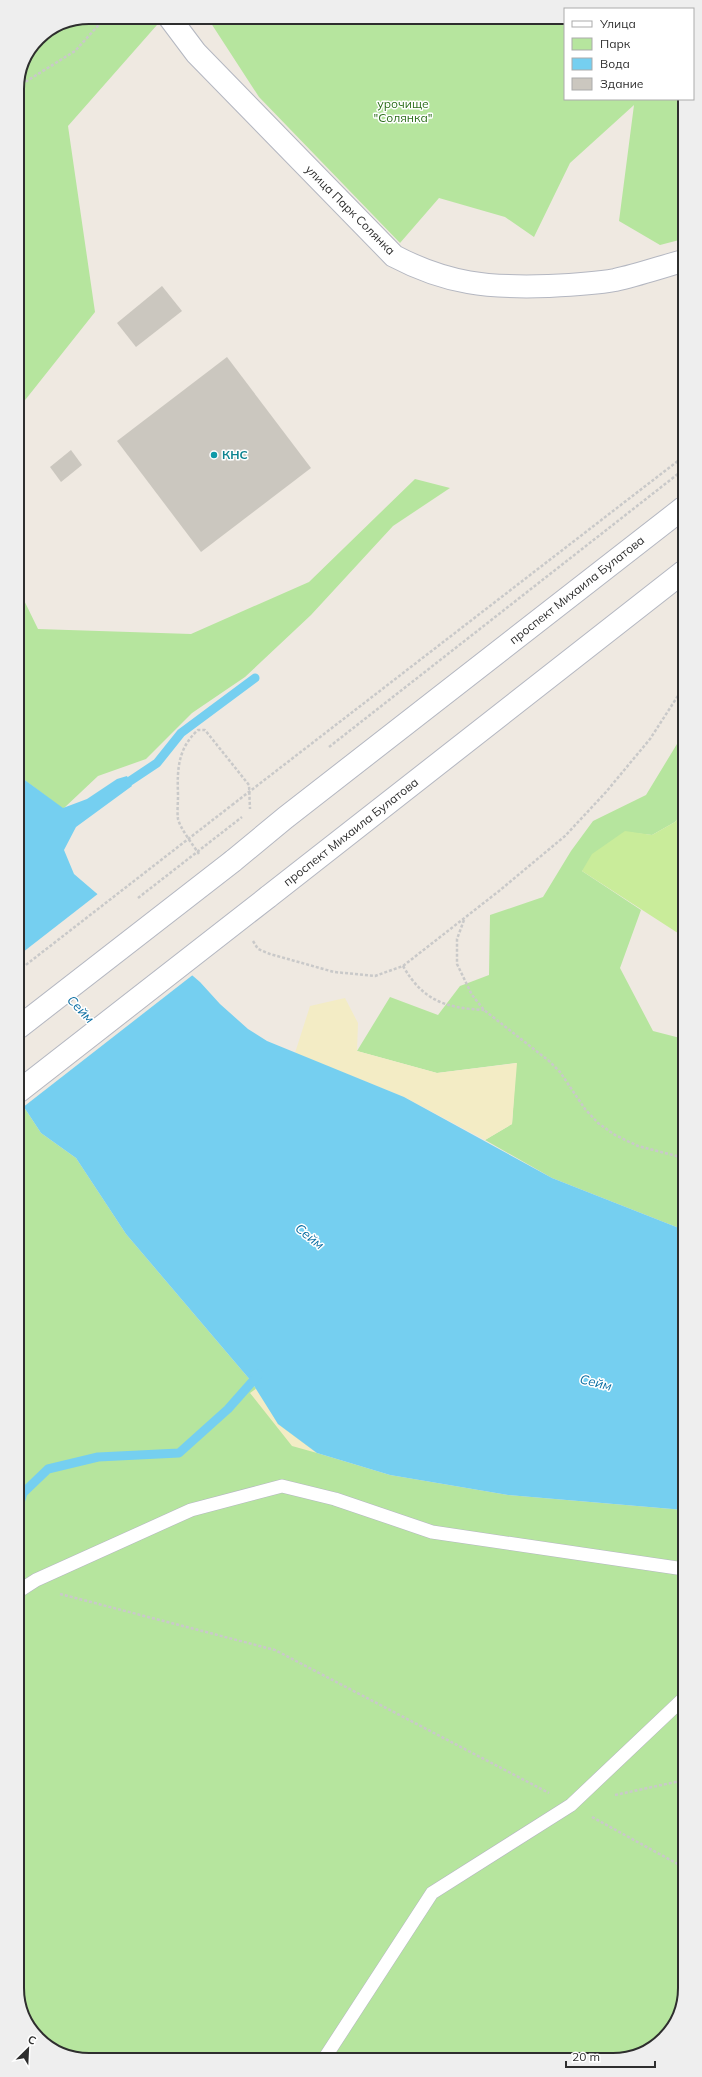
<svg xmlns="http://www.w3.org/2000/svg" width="702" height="2077" font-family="Mulish,sans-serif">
<rect width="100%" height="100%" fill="#efe9e1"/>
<!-- green -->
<g fill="#b6e59e">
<polygon points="89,17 164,17 68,126 95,312 18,409 17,85 38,38 62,22"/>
<polygon points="207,17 565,17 565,99 683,99 683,239 660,245 619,221 634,105 570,163 534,237 505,217 439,198 400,243 259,97"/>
<polygon points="415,479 450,488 393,526 311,615 245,677 192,713 146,759 98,776 63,809 18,775 18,588 38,629 191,634 309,582"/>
<polygon points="683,721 684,811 675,822 652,835 625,832 582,871 641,910 620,968 653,1031 684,1039 684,1230 552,1178 485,1140 512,1124 516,1063 437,1073 357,1051 390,997 438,1015 460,986 489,975 490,915 543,897 571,851 593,821 646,795 677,744"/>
<polygon points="18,1098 41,1133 76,1158 126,1234 251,1381 278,1424 317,1453 390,1475 508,1495 684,1510 685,1988 670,2032 631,2058 84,2060 42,2042 19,2006"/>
</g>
<!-- sand -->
<g fill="#f3ecc5">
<polygon points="345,998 358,1023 357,1051 437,1073 517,1063 512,1124 485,1140 404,1097 295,1053 310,1006"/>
<polygon points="257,1388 278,1424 317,1453 292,1446 250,1393"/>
</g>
<!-- pitch -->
<polygon fill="#c9ec9a" points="684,811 684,937 582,871 592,854 625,831 652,835 675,822"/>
<!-- water -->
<polygon fill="#75cff0" points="18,775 63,808 87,799 117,779 127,776 132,786 76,827 64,850 74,874 200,982 220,1004 248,1029 267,1041 404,1097 552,1178 684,1230 684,1510 508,1495 390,1475 317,1453 278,1424 251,1381 126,1234 76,1158 41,1133 18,1098"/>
<!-- pier -->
<polygon fill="#efe9e1" points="99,893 194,974 22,1108 18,1102 18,956"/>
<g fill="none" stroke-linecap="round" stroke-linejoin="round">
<!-- stream -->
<g stroke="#75cff0" stroke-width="9">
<polyline points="130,781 157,763 181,733 255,678"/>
<polyline points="19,1506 23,1493 48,1469 98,1457 179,1453 228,1409 259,1374"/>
</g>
</g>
<!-- building -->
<g fill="#cbc7bf">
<polygon points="162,286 182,311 136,347 117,323"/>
<polygon points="227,357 311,468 201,552 117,441"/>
<polygon points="71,450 82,465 61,482 50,467"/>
</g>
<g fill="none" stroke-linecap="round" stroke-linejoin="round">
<!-- lane casing -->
<g stroke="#b4b7c1" stroke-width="14">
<g id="lane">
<polyline points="19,1591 36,1580 191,1510 282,1486 335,1499 432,1532 684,1569"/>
<polyline points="324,2059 432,1893 571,1805 685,1697"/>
</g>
</g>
<!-- street casing -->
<g stroke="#b4b7c1" stroke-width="24">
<path id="street" d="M169,17L196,53L394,256C447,284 489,288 548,286C570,285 593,284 615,280C638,275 661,267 683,261"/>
</g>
<!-- secondary casing -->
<g stroke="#b4b7c1" stroke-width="24">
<g id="secondary">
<polyline points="233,861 285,818 683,508"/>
<polyline points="268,897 683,572"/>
</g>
</g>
<!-- path -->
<g stroke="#c9c9c9" stroke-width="2.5" stroke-dasharray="3 2" stroke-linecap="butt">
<polyline points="17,87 75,51 106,17"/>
<polyline points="329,747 683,470"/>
<polyline points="232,805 683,457"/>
<path d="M199,854C193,845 180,828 178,819C177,812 178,803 178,795C177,769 178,748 198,730H205L249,785L250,809"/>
<polyline points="464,920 457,939 457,964 472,995 484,1010 549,1061 560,1072 585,1109 598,1123 615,1135 638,1146 684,1158"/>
<polyline points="253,941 258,949 270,954 334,972 375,976 403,966 499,891 565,836 606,792 650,739 683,688"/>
<path d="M403,966C423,1001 446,1008 484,1010"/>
<polyline points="19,1251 21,1268 19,1276"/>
<polyline points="60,1594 275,1650 549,1793"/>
<polyline points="615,1795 685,1780"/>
<polyline points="592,1817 685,1868"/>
</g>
<!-- lane -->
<use href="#lane" stroke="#fff" stroke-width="13"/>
<!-- street -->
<use href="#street" stroke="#fff" stroke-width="22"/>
<!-- secondary -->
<use href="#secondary" stroke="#fff" stroke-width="22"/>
<!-- secondary-bridge casing -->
<g stroke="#b4b7c1" stroke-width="24" stroke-linecap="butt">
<g id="secondary-bridge">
<polyline points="18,1028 233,861"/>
<polyline points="18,1092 268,897"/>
</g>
</g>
<!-- path-bridge -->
<g stroke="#c9c9c9" stroke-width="2.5" stroke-dasharray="3 2" stroke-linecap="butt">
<polyline points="138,898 242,817"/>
<polyline points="18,971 232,805"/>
</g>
<!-- secondary-bridge -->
<use href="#secondary-bridge" stroke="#fff" stroke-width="22"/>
</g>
<!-- markers -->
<circle fill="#0f9aa8" stroke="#fff" stroke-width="1.5" cx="214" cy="455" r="4"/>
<g text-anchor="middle" stroke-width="3" stroke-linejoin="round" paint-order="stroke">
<!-- park labels -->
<g font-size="12" fill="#2c6e1b" stroke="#fff">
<text x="403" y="108">урочище<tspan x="403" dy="14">"Солянка"</tspan></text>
</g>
<!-- street labels -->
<g font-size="12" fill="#2e2e2e" stroke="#fff">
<text transform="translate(350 210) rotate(45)" y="4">улица Парк Солянка</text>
<text transform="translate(577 590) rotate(-38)" y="4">проспект Михаила Булатова</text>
<text transform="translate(351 832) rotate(-38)" y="4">проспект Михаила Булатова</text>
</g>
<!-- culture labels -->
<g font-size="12" font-weight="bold" fill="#0d838f" stroke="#fff" text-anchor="start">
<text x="222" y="459">КНС</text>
</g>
<!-- water labels -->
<g font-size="13" font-style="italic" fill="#0d6fa3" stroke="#fff">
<text transform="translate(81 1009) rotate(46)" y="5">Сейм</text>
<text transform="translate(310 1236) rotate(39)" y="5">Сейм</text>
<text transform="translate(596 1382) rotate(14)" y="5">Сейм</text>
</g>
</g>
<!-- crop -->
<path d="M0 0H702V2077H0ZM89 24H613A65 65 0 0 1 678 89V1988A65 65 0 0 1 613 2053H89A65 65 0 0 1 24 1988V89A65 65 0 0 1 89 24Z" fill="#eee" fill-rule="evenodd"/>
<path fill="none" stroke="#2e2e2e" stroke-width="2" d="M89 24H613A65 65 0 0 1 678 89V1988A65 65 0 0 1 613 2053H89A65 65 0 0 1 24 1988V89A65 65 0 0 1 89 24Z"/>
<!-- legend -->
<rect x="564" y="8" width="130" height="92" fill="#ffffff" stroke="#ababab"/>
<rect x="572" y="21" width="20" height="6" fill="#ffffff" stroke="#ababab"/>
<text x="600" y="28" font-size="12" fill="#2e2e2e">Улица</text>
<rect x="572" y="38" width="20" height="12" fill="#b6e59e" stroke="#ababab"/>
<text x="600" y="48" font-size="12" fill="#2e2e2e">Парк</text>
<rect x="572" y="58" width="20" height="12" fill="#75cff0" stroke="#ababab"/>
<text x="600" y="68" font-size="12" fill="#2e2e2e">Вода</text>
<rect x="572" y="78" width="20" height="12" fill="#cbc7bf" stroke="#ababab"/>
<text x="600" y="88" font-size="12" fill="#2e2e2e">Здание</text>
<!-- north arrow -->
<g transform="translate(28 2049) rotate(24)" stroke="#ffffff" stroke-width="3" paint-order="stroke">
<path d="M0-3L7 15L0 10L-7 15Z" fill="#2e2e2e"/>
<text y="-6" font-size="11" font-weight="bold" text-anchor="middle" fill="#2e2e2e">С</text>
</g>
<!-- scale -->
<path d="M566 2061v6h89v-6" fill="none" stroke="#2e2e2e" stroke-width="2"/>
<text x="572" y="2061" font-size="12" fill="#2e2e2e" stroke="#ffffff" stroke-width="3" paint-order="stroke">20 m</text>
</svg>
